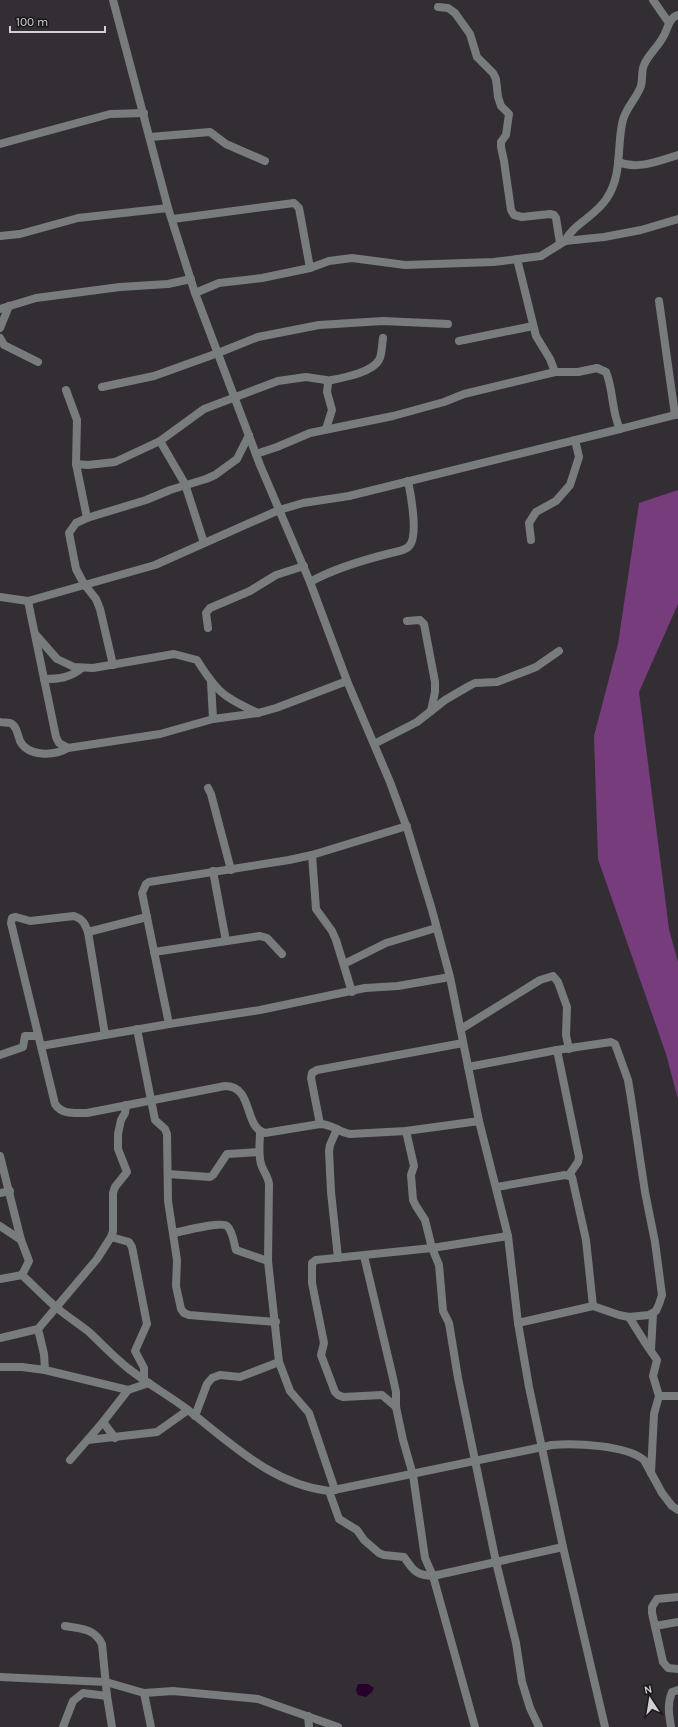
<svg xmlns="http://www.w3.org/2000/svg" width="678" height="1727" font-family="Karla,sans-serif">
<rect width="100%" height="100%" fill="#332e33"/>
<!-- forest -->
<polygon fill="#773c7c" points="678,490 678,604 639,692 669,929 678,962 678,1099 666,1054 598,859 594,736 618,644 639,503"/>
<!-- water -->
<polygon fill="#28002c" points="358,1684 368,1684 374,1688 372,1692 366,1697 358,1695 356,1690"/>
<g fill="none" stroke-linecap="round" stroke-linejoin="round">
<!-- minor -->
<g stroke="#797c7c" stroke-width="8">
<polyline points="113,0 168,208 195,293 260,465 310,582 347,681 390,782 408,831 432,910 450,977 479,1121 508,1236 518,1323 529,1387 563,1547 605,1727"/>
<polyline points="653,0 669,23"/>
<polyline points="438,7 448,8 455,13 470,34 477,57 493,73 496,79 498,97 501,106 509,114 506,135 501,142 501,147 504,161 511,210 514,215 522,217 550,214 554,215 556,218 560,243"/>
<polyline points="150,137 210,132 226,144 265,161"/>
<polyline points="0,144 110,114 144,113"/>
<path d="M618,162C638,170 659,161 678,155"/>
<polyline points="173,219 294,203 299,208 310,268"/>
<polyline points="0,236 20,234 78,218 168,208"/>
<path d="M565,241C574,223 596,216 607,198C622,175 617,149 622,124C624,109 636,100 641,86C643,79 641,72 644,65C648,55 658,47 663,37C668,30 668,18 678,15"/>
<polyline points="517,259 536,336 550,359 555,372"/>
<polyline points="195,293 219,283 262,278 310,268 329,261 352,258 405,265 494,262 541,256 565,241 604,237 641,230 678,219"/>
<polyline points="659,301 675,415"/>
<polyline points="0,309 36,298 120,287 168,284 191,279"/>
<polyline points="0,328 9,306"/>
<polyline points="0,338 4,345 38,362"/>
<polyline points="459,341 533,326"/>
<path d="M327,381C341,378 372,373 379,360C382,355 382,344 383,338"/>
<polyline points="102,387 154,376 218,353 258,337 319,325 383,321 448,324"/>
<polyline points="66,390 77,420 76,464"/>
<polyline points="160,441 185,484 204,543"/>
<path d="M256,454L277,447L310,433L393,416L444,402L464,394L555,372H578L597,368L606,372C614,391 611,411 620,429L678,414"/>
<polyline points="87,518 76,464 88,465 115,462 160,441 204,409 278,381 306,377 326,380 328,384 327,392 332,410 326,429"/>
<polyline points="531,540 529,523 536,512 556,501 570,485 579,457 575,440"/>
<path d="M310,582C335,568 363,560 391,553C398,551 406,551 410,545C418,534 411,495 408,481"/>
<polyline points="0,597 28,601 155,565 279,510 303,503 349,496 620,429"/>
<polyline points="28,601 56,737 59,743 68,748 160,734 213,719 258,713 276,708 347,681"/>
<polyline points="407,621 420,620 424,624 435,682 435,692 431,711"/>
<polyline points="208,628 206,613 210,608 250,591 276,575 304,566"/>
<path d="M36,635L57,659L74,667L93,668L174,654L197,660C217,692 223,697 258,713"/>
<polyline points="113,665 100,609 96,599 84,584 76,569 69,533 76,523 87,518 146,500 170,490 206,479 215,475 237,459 249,435"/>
<path d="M44,679C59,679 70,678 82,668"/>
<polyline points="211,682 213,719"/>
<path d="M0,722C3,723 10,722 12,724C17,727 18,736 20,741C28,757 54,756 68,748"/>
<polyline points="374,744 417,722 445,700 469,686 475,683 497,682 526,671 536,667 559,651"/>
<polyline points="208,788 211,794 231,870"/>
<polyline points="312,855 316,909 332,931 336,940 352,992"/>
<polyline points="213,871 226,941"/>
<polyline points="88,932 147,917"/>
<polyline points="154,952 260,936 267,938 282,954"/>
<polyline points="344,964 386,943 436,928"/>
<polyline points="169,1024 142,893 146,884 149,882 289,860 312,855 407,826"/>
<polyline points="137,1029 155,1120 165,1129 167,1134 168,1201 177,1260 176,1286 181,1309 184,1313 189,1315 276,1322"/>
<polyline points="461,1029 540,980 553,976 558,982 567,1007 566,1035 569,1049"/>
<path d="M105,1035L88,932C85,924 83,919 74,916L30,921L16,917L12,918L11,923L55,1104C62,1115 75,1113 87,1113L225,1086C254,1086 243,1127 265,1133L320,1124C331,1124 339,1132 350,1134L406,1131L479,1121"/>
<polyline points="41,1046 169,1024 260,1010 365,988 398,986 450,977"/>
<polyline points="557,1050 579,1157 578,1162 569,1175"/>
<polyline points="0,1055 23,1047 25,1036 38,1036"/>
<polyline points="468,1067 557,1050 611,1042 615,1044 628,1080 631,1098 645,1192 655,1242 662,1295 659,1304 656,1311 649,1315 629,1317 619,1315 593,1306 518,1323"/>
<polyline points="320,1124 311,1078 312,1073 317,1070 463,1043"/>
<polyline points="337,1129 330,1145 329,1151 331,1192 338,1258"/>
<polyline points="406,1131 414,1166 411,1175 413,1200 416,1206 425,1220 432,1248 439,1265 443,1311 449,1323 458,1378 496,1562 516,1643 522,1682 530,1708 539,1727"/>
<path d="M260,1132C260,1143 258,1153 261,1164C263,1171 268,1176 269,1184L268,1261L279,1362L290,1391L309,1413L335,1490"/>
<path d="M0,1156L21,1240L29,1261L22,1275C34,1286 45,1298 57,1308C68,1317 79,1324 89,1332C102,1344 115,1358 129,1369C147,1383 166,1394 184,1407C229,1441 270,1484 329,1491L552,1445C575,1443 626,1445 644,1460L662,1493L672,1506L678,1510"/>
<polyline points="168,1174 210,1177 213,1175 227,1154 259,1152"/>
<polyline points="497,1187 565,1175 572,1177 586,1240 593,1306"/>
<polyline points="0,1193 10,1191"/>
<polyline points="0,1226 21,1240"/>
<path d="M174,1233C184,1231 221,1221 227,1226C233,1231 234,1244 236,1250L268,1261"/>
<polyline points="111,1237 129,1242 132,1247 147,1324 135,1351 144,1368 144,1380"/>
<polyline points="364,1256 393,1378 396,1392 396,1407 403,1440 413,1475 425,1558 433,1576 475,1727"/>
<polyline points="0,1279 22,1275"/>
<polyline points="629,1317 646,1344 657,1360 653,1376 659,1396 654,1414 651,1473"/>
<polyline points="38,1329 44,1354 45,1370"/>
<polyline points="0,1338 38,1329 97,1259 111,1237 113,1231 113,1193 115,1187 127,1172 118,1149 118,1134 121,1120 125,1113 126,1105"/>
<polyline points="651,1350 653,1314"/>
<polyline points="0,1367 22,1367 45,1370 128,1390"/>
<polyline points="659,1396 678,1396"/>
<polyline points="396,1407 382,1395 343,1397 338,1395 335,1392 321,1355 324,1343 312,1283 312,1263 316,1260 432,1248 508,1236"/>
<polyline points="195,1416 207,1384 212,1378 220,1375 240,1377 279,1362"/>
<polyline points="103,1422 115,1438"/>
<polyline points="88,1440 157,1432 188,1410"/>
<polyline points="70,1460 103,1422 128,1390 149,1383"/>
<path d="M329,1491L339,1519L357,1530L364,1540L379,1553L384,1555L404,1557C413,1570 415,1575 433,1576L563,1547"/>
<polyline points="678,1597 657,1599 652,1607 652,1613 663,1662 668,1668 678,1669"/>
<path d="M65,1626C81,1629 94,1628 102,1644L107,1696L112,1727"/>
<polyline points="655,1626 678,1622"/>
<polyline points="0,1677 106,1682 144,1693 173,1691 258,1699 338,1727"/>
<polyline points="144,1693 151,1727"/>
<polyline points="308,1716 309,1727"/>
<polyline points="63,1727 73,1701 83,1693 107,1696"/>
<path d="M671,1727C669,1715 667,1704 672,1692L678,1690"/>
</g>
</g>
<!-- north arrow -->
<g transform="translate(650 1699) rotate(348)" stroke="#191719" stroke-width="3" paint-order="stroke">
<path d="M0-3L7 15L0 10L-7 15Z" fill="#d3d0d3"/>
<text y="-6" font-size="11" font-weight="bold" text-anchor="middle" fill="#d3d0d3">N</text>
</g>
<!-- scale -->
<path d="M10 26v6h95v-6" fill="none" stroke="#d3d0d3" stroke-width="2"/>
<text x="16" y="26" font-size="12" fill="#d3d0d3" stroke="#191719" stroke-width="3" paint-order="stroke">100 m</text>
</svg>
